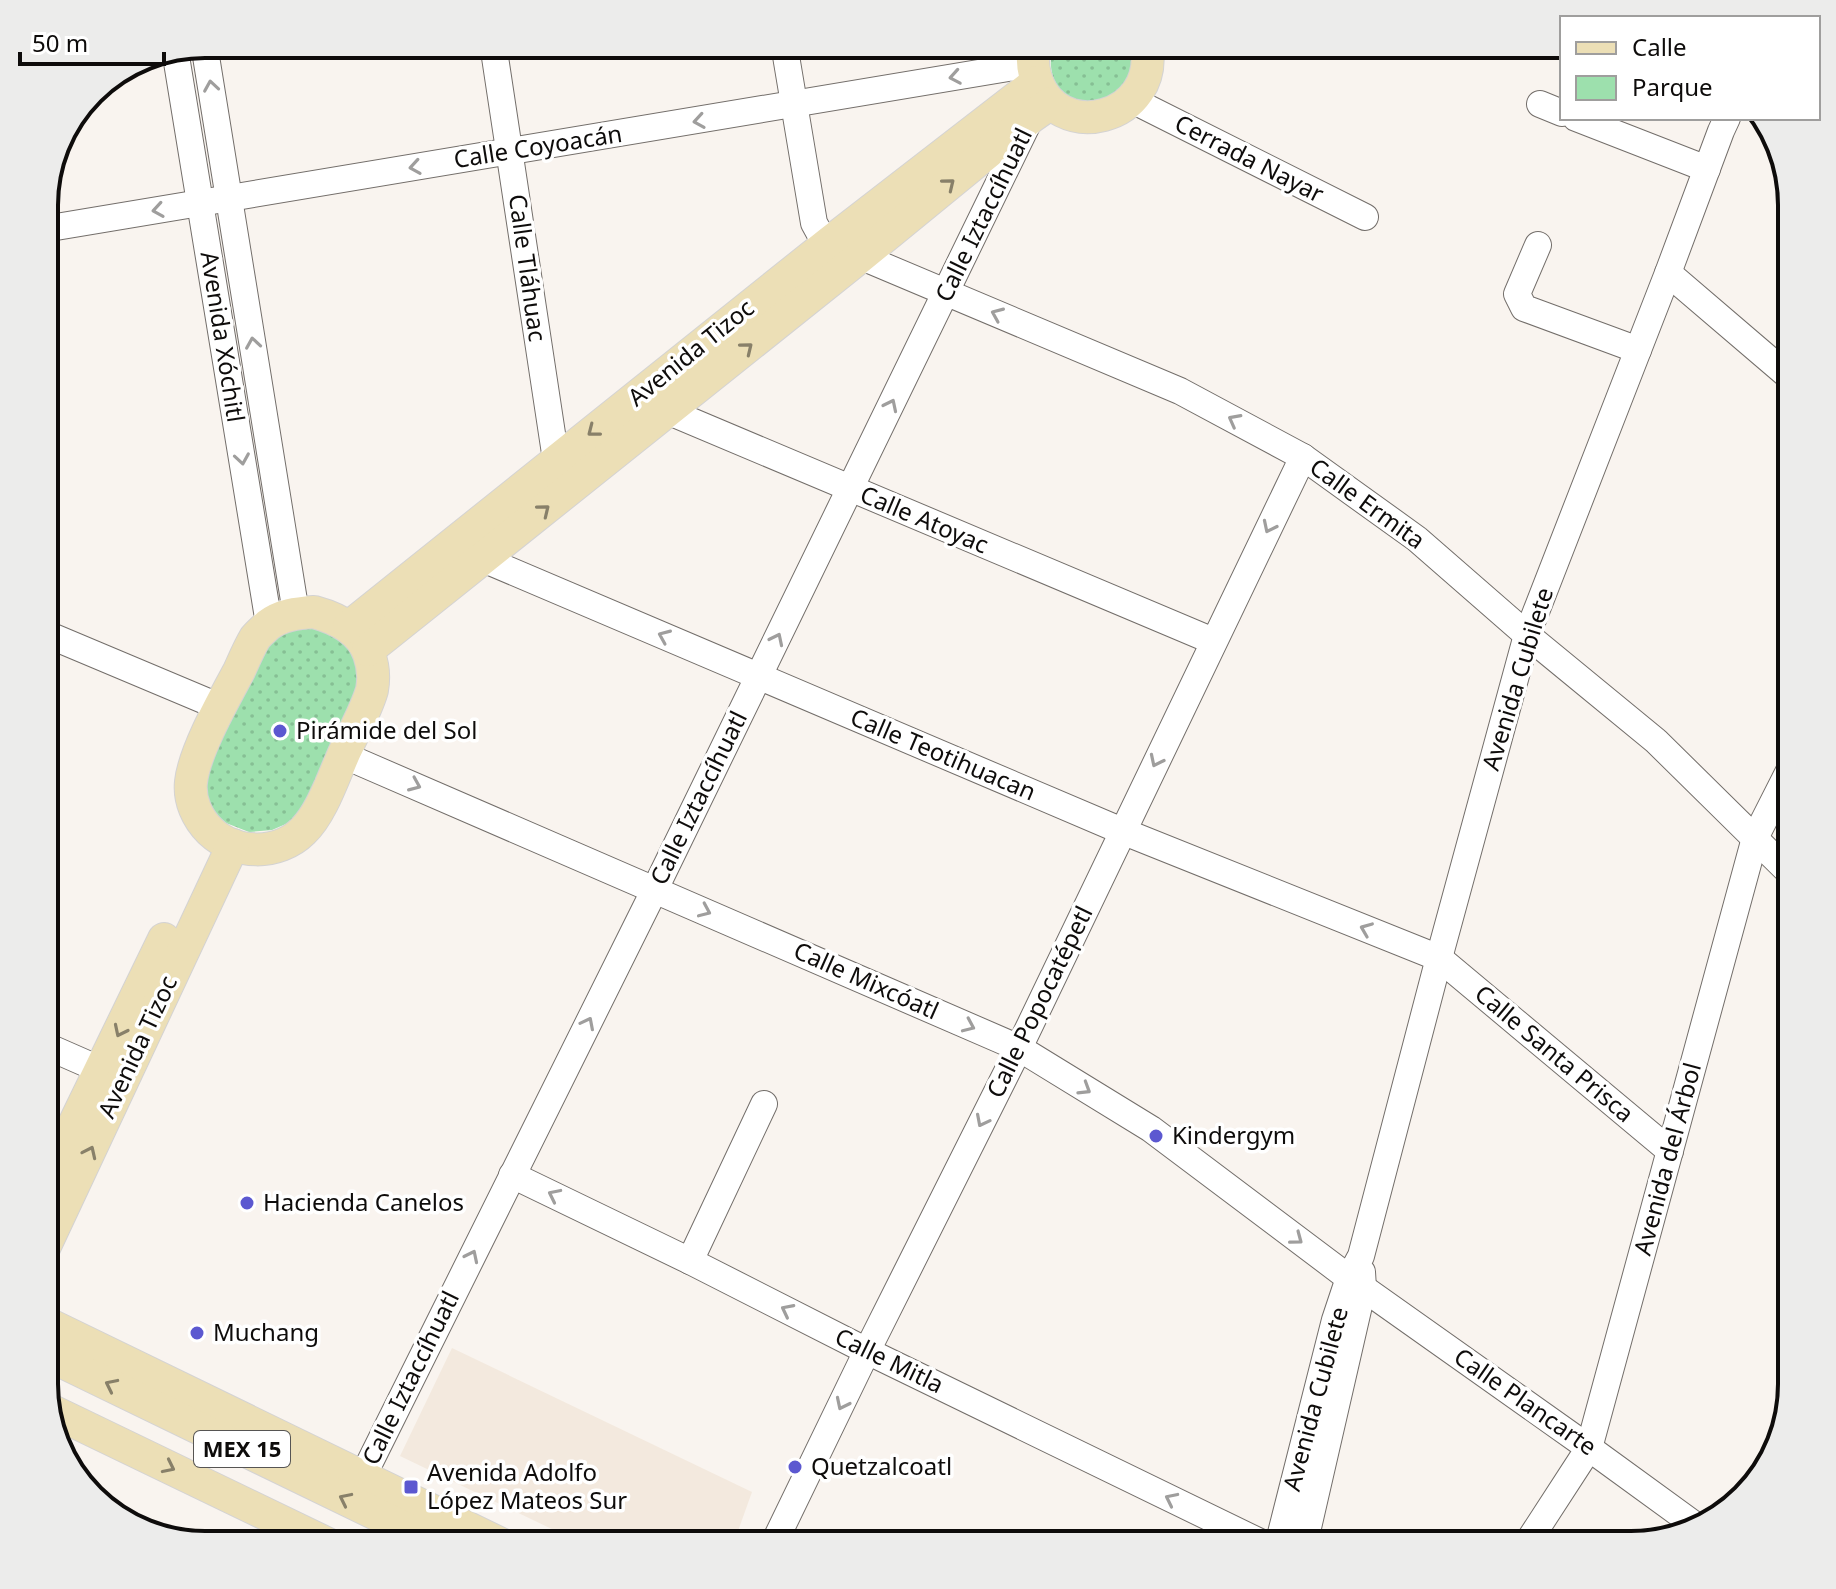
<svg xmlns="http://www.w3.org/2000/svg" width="1836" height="1589" font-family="'Noto Sans',sans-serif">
<defs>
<pattern id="green-dots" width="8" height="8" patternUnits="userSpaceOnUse" patternTransform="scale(2)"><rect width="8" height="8" fill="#9de0ad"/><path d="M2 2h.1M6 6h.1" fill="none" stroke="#86bf94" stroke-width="1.8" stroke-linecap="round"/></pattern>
</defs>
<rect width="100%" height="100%" fill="#f9f4ef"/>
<!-- built -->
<polygon fill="#f3e9de" points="452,1348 752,1492 733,1545 585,1545 400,1456"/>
<!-- green -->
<g fill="url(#green-dots)">
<path d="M1053,44H1130C1153,115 1033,127 1053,44Z"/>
<polygon points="307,626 332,629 350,643 363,684 307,803 295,820 272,830 249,832 226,823 212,810 204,795 205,771 268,640 286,630"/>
</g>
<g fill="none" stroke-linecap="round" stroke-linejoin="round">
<!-- minor casing -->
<g stroke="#736e6a" stroke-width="28">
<g id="minor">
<polyline points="204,44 296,613"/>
<polyline points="493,44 556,460 566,471"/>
<polyline points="784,44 814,223 820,234 829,243 1180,391 1303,457 1417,539 1527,635 1656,741 1792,875"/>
<polyline points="175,50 269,624"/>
<polyline points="1132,100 1365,217"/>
<polyline points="1540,104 1562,113"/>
<polyline points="1576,118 1707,169"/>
<polyline points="44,229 1032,64"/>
<polyline points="1538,245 1517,294 1524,308 1638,350"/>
<polyline points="1668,273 1792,379"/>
<polyline points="653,405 1213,641"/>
<polyline points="469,553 1122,831 1439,958 1670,1151"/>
<polyline points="44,633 220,707"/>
<polyline points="343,755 1019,1048 1151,1129 1349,1278 1589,1448 1699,1528"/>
<polyline points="44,1045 101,1070"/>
<polyline points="512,1175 690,1261 867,1351 1266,1545"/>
<polyline points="690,1261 764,1104"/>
<polyline points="363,1476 655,889 1030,119"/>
<polyline points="773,1545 867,1351 1019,1048 1303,457"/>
<polyline points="1278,1545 1335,1320 1349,1278 1361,1256 1439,958 1527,635 1668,273 1721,131 1727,118"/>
<polyline points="1304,1545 1363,1288 1362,1272"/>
<polyline points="1526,1545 1589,1448 1755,838 1792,765"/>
</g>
</g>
<!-- major casing -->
<g stroke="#d4d3d3" stroke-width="34">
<g id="major">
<path d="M1035,44C1032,55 1032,64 1035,75C1054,147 1162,120 1146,44"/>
<path d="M314,612C336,618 361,630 369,654C373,665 374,679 372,690C366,711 354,731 345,751C334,775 322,813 303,831C278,856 235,855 210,831C197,818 189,800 191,782C194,752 224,699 239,671C244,660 249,648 255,638C258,634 264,629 268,625C281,615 297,613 314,612Z"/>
<polyline points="349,627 829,243 1037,82"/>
<polyline points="368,650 861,256 1031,117 1051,103"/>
<polyline points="44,1186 164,939"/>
<polyline points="44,1248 233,845"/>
<polyline points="44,1322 503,1545"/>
<polyline points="44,1353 440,1545"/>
<polyline points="48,1409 330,1545"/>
</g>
</g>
<!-- minor -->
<use href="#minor" stroke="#fff" stroke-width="26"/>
<!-- major -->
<use href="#major" stroke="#ecdfb6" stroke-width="32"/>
</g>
<!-- one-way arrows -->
<defs><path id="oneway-chevron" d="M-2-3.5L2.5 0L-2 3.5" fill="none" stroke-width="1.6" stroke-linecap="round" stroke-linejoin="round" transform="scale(2)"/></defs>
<g stroke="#9f9e9d">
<use href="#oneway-chevron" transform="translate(955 77) rotate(170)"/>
<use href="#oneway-chevron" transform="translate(211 86) rotate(-99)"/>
<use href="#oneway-chevron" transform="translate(699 121) rotate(171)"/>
<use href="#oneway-chevron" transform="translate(415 167) rotate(171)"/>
<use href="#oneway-chevron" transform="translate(158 210) rotate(171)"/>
<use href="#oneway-chevron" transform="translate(997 314) rotate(-157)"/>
<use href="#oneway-chevron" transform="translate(253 343) rotate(-99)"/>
<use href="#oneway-chevron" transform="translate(891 405) rotate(-64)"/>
<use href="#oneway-chevron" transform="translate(1234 420) rotate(-152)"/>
<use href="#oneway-chevron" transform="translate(242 459) rotate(81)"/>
<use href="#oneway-chevron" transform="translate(1269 527) rotate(116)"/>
<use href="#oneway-chevron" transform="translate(664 636) rotate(-157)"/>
<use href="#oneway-chevron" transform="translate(777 639) rotate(-64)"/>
<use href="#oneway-chevron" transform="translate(1156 761) rotate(116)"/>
<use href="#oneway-chevron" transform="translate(415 785) rotate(23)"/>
<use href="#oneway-chevron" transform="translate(705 911) rotate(24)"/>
<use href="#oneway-chevron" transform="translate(1366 929) rotate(-158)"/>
<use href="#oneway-chevron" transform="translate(588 1023) rotate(-63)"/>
<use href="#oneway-chevron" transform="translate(969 1026) rotate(24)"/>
<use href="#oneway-chevron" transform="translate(1085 1089) rotate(32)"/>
<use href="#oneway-chevron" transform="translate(982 1121) rotate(117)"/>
<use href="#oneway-chevron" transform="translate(554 1195) rotate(-154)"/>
<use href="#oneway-chevron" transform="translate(1297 1239) rotate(37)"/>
<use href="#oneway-chevron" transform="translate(472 1256) rotate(-64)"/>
<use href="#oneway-chevron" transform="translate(787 1310) rotate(-153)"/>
<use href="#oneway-chevron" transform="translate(842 1404) rotate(116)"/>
<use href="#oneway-chevron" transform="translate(1171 1499) rotate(-154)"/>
</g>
<g stroke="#888069">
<use href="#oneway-chevron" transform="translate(949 184) rotate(-39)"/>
<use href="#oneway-chevron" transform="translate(747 348) rotate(-39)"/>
<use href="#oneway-chevron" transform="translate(593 431) rotate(142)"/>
<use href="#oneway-chevron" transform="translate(544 510) rotate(-39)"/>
<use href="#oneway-chevron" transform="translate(120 1031) rotate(116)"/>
<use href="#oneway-chevron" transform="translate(90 1152) rotate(-65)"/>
<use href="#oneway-chevron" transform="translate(111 1385) rotate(-154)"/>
<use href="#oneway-chevron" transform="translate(169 1467) rotate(26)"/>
<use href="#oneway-chevron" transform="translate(345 1499) rotate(-154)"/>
</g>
<!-- markers -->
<g fill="#5c58d0" stroke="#fff" stroke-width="3">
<circle cx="280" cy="731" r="8"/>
<circle cx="1156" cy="1136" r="8"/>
<circle cx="247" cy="1203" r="8"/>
<circle cx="197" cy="1333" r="8"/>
<circle cx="795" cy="1467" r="8"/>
<rect x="403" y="1479" width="16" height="16" rx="4"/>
</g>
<g text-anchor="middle" stroke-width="7" stroke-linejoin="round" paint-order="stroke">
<!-- shield labels -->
<rect fill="#fff" stroke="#565554" stroke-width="2" x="194" y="1431" width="96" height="36" rx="6"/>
<g font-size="22" font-weight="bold" fill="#0e0c0b">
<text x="242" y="1457">MEX 15</text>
</g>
<!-- street labels -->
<g font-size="24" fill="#0e0c0b" stroke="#fff">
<text transform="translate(538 147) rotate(-9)" y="8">Calle Coyoacán</text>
<text transform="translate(1249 159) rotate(27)" y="8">Cerrada Nayar</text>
<text transform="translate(984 215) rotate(-64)" y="8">Calle Iztaccíhuatl</text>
<text transform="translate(527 268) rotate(82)" y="8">Calle Tláhuac</text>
<text transform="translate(222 337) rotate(81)" y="8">Avenida Xóchitl</text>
<text transform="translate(691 353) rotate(-39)" y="8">Avenida Tizoc</text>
<text transform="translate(1367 504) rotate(36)" y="8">Calle Ermita</text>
<text transform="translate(924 520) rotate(23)" y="8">Calle Atoyac</text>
<text transform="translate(1518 679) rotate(-73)" y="8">Avenida Cubilete</text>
<text transform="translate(943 755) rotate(23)" y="8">Calle Teotihuacan</text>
<text transform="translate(699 798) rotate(-64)" y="8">Calle Iztaccíhuatl</text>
<text transform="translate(866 981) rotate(24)" y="8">Calle Mixcóatl</text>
<text transform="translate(1040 1002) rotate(-64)" y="8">Calle Popocatépetl</text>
<text transform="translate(138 1047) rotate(-65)" y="8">Avenida Tizoc</text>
<text transform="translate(1554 1054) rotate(40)" y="8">Calle Santa Prisca</text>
<text transform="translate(1668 1159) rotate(-75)" y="8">Avenida del Árbol</text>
<text transform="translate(889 1361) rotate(26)" y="8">Calle Mitla</text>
<text transform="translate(411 1378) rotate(-64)" y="8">Calle Iztaccíhuatl</text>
<text transform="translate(1316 1399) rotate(-75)" y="8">Avenida Cubilete</text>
<text transform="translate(1525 1402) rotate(35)" y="8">Calle Plancarte</text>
</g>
<!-- poi labels -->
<g font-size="24" fill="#0e0c0b" stroke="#fff" text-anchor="start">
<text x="296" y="739">Pirámide del Sol</text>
<text x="1172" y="1144">Kindergym</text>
<text x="263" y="1211">Hacienda Canelos</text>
<text x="213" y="1341">Muchang</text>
<text x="811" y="1475">Quetzalcoatl</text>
<text x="427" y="1481">Avenida Adolfo<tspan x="427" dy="28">López Mateos Sur</tspan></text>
</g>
</g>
<!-- crop -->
<path d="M0 0H1836V1589H0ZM205 58H1631A147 147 0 0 1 1778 205V1384A147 147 0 0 1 1631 1531H205A147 147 0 0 1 58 1384V205A147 147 0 0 1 205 58Z" fill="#ececeb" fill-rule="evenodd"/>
<path fill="none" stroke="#0e0c0b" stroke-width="4" d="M205 58H1631A147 147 0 0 1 1778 205V1384A147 147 0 0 1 1631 1531H205A147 147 0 0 1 58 1384V205A147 147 0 0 1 205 58Z"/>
<!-- legend -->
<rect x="1560" y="16" width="260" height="104" fill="#ffffff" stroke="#9f9e9d" stroke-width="2"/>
<rect x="1576" y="42" width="40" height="12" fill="#ecdfb6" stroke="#9f9e9d" stroke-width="2"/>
<text x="1632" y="56" font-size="24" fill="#0e0c0b">Calle</text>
<rect x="1576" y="76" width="40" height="24" fill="#9de0ad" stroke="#9f9e9d" stroke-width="2"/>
<text x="1632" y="96" font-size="24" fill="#0e0c0b">Parque</text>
<!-- scale -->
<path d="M20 52v12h144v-12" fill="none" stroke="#0e0c0b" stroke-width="4"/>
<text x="32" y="52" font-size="24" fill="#0e0c0b" stroke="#ffffff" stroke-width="6" paint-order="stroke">50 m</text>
</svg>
